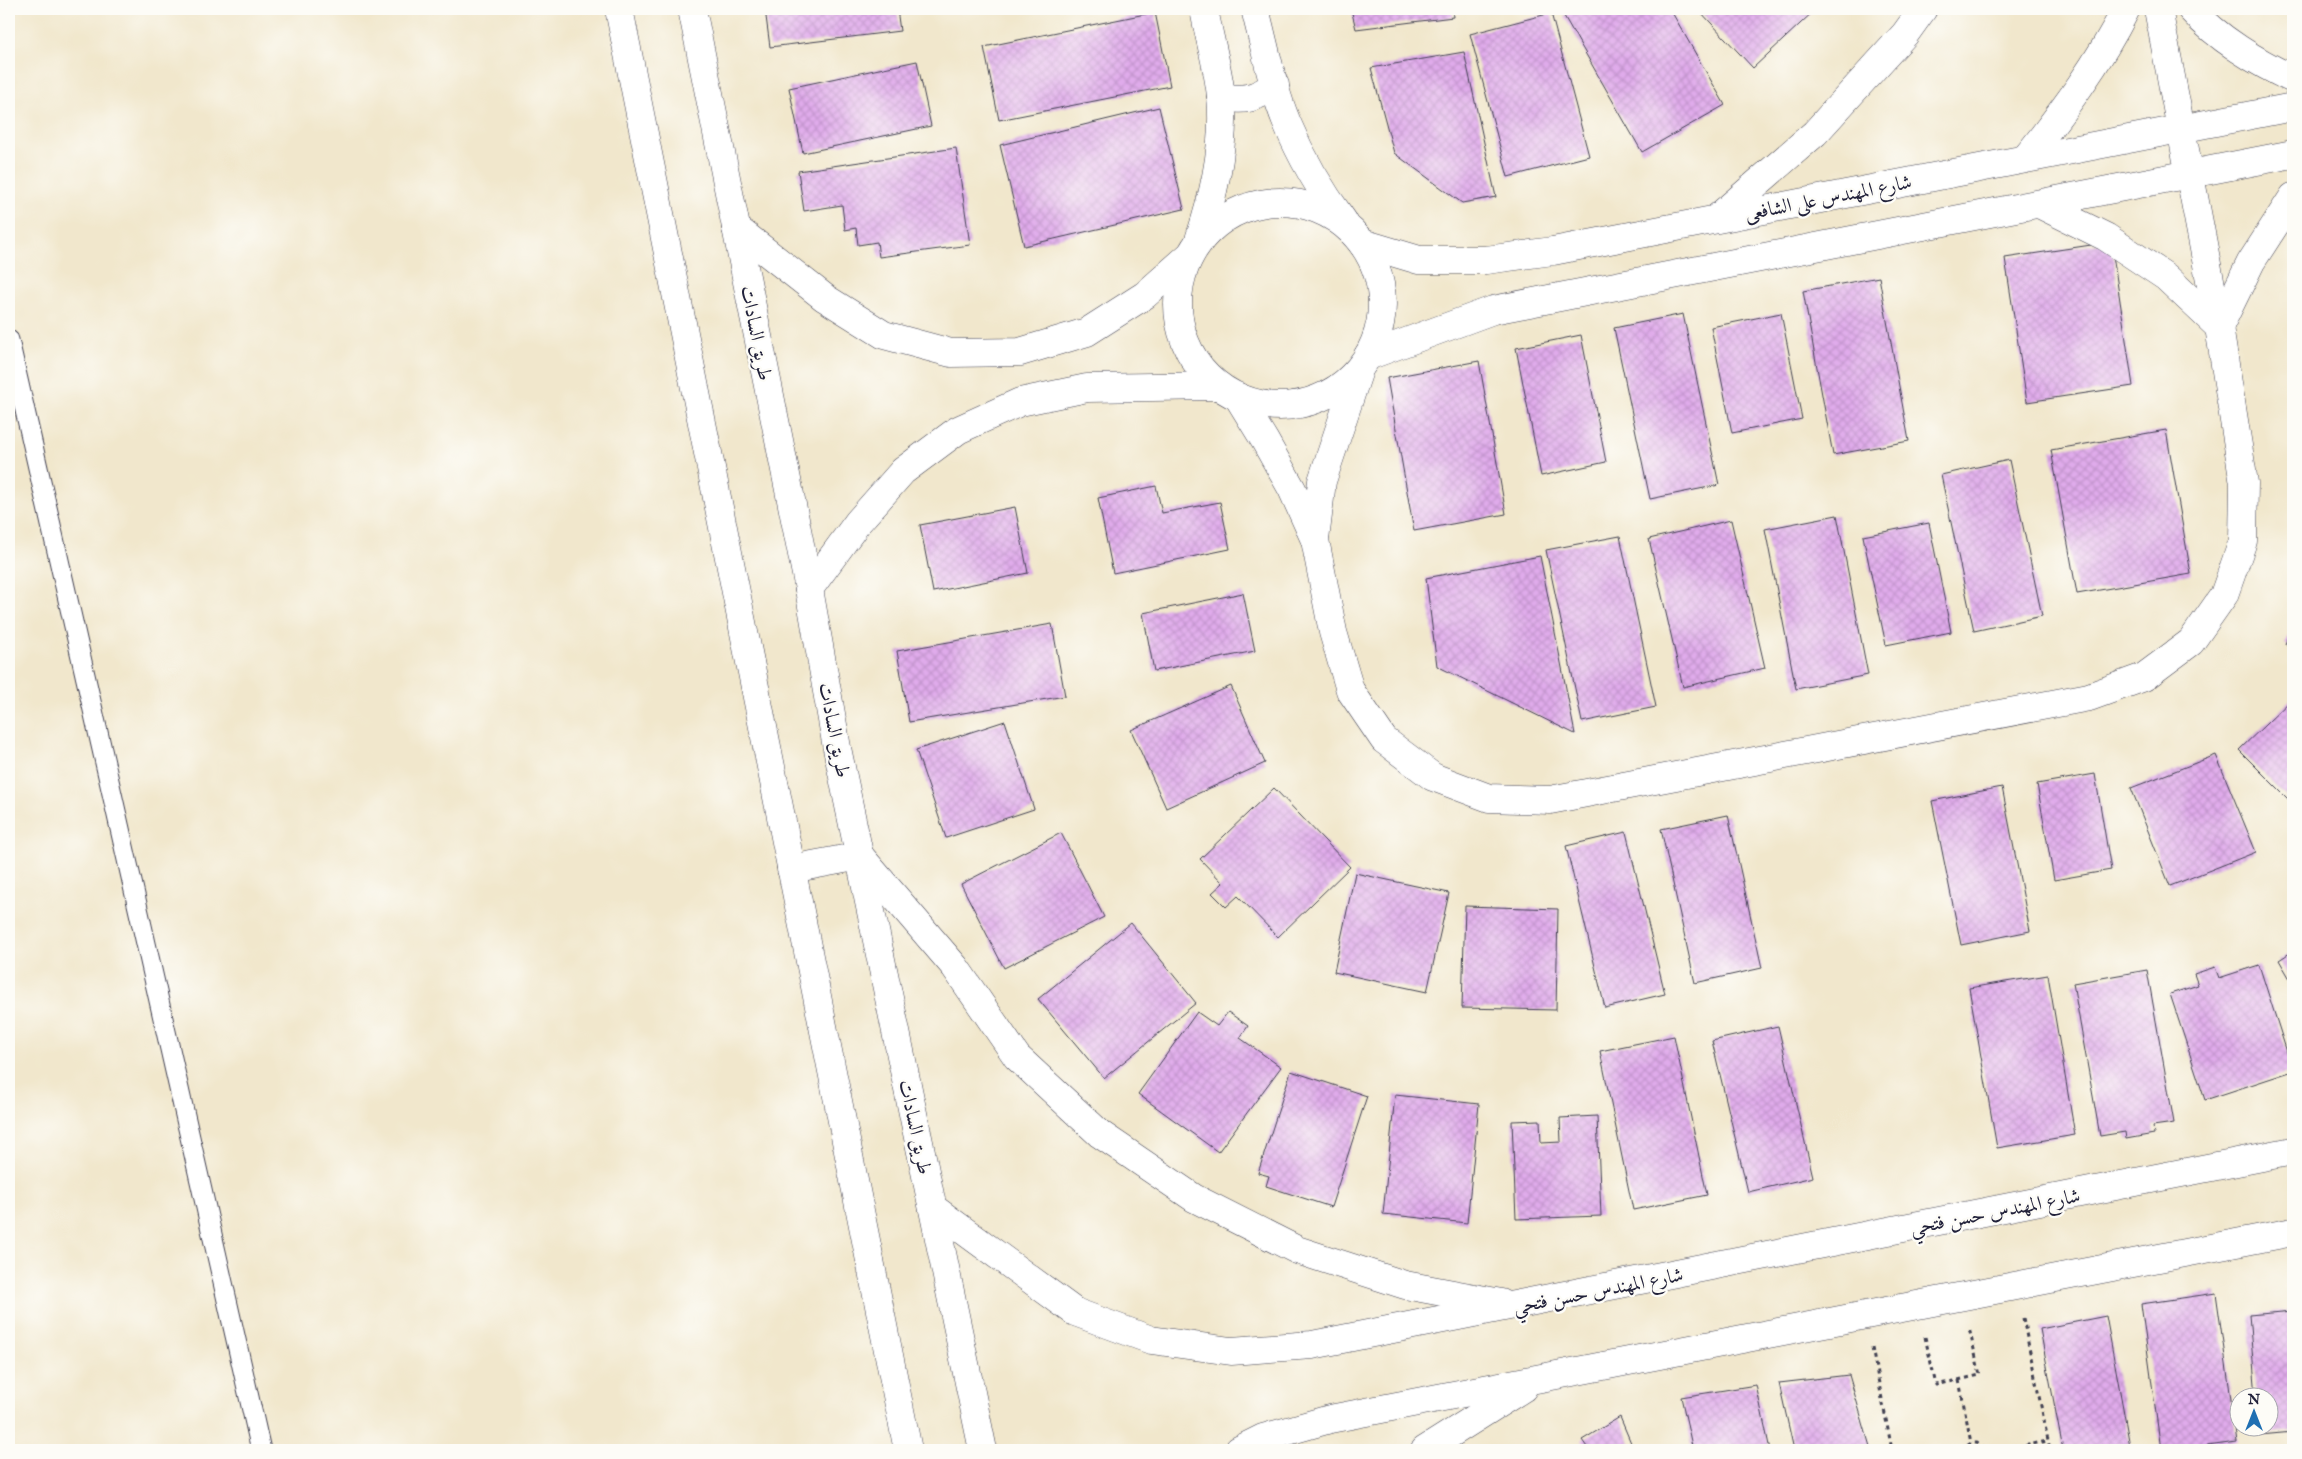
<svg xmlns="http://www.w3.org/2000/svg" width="2302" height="1459" font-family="'IM FELL English',Amiri,serif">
<defs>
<pattern id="building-cross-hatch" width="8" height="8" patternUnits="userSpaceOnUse" patternTransform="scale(1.25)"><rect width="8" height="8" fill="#e0abeb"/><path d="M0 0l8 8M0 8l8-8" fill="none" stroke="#c093ca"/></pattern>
</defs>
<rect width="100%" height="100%" fill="#fdfcf7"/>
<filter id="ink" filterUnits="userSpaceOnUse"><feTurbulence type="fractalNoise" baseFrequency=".02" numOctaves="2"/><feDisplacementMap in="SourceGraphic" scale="10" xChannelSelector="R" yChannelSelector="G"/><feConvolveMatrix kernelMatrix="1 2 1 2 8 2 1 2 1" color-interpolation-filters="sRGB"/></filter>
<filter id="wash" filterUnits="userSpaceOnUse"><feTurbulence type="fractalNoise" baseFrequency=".0096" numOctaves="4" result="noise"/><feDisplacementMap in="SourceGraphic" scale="20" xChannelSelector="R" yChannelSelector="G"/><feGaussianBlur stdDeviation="1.12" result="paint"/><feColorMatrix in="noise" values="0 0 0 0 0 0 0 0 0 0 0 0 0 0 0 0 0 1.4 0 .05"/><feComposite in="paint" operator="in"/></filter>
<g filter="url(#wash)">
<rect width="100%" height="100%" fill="#f1e7cc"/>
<g id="blocks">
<!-- building -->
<g fill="url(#building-cross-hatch)">
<polygon points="765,9 897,9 900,31 770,47"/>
<polygon points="1351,9 1452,9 1453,17 1356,29"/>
<polygon points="1577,9 1670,9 1725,105 1642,152 1564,16"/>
<polygon points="1698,9 1816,9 1753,68"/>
<polygon points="1155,12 1170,86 999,120 984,47"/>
<polygon points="1551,13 1589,156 1508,177 1470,34"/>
<polygon points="1464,52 1496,197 1462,203 1394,153 1371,68"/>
<polygon points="917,61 931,126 803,153 789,88"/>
<polygon points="1159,107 1184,209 1024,246 1000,145"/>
<polygon points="956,148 970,245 879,257 877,242 858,245 856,228 845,230 842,205 804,211 798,171"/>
<polygon points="2111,242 2133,386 2027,402 2005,258"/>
<polygon points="1879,277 1909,441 1833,455 1803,291"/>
<polygon points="1781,313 1802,419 1732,433 1711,327"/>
<polygon points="1683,314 1719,485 1650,499 1614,328"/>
<polygon points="1581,335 1606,462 1541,476 1516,348"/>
<polygon points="1479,361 1506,514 1414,531 1387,378"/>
<polygon points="2166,430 2191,574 2077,594 2051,450"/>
<polygon points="2009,460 2042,616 1974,631 1941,475"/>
<polygon points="1156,486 1162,513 1220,502 1230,549 1113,573 1098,498"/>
<polygon points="1015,507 1028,573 933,592 920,525"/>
<polygon points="1837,515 1868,675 1796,689 1765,529"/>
<polygon points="1731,520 1765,668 1683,687 1649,539"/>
<polygon points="1929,523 1951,632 1886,645 1863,536"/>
<polygon points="1620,536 1656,707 1582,722 1546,550"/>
<polygon points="1540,556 1575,734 1437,666 1426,578"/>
<polygon points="1243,593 1255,651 1154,671 1143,613"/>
<polygon points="1052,624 1065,696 909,722 897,651"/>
<polygon points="2293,625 2293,648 2285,644"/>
<polygon points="1231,686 1265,763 1166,808 1131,730"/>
<polygon points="2293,698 2293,804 2239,750"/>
<polygon points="1005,721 1034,809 946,838 916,750"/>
<polygon points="2216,755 2256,852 2170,886 2131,788"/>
<polygon points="2095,774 2111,870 2054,880 2037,784"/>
<polygon points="2002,787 2030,931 1961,945 1932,801"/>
<polygon points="1274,788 1350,867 1278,937 1238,896 1226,907 1212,893 1223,883 1200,859"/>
<polygon points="1728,815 1762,968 1695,983 1661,829"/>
<polygon points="1626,832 1665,994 1605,1008 1566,846"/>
<polygon points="1061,833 1104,917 1004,968 961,884"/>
<polygon points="1355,873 1449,893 1427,992 1334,972"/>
<polygon points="1465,906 1558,909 1556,1010 1462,1008"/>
<polygon points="1131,923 1196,1003 1104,1078 1038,999"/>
<polygon points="2293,951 2293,984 2279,960"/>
<polygon points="2259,965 2293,1071 2205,1100 2170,994 2198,985 2194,974 2215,967 2219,978"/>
<polygon points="2147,970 2174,1123 2153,1126 2154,1134 2126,1139 2125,1132 2100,1136 2073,983"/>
<polygon points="2048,975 2075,1135 1997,1148 1969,988"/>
<polygon points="1197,1012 1217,1026 1228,1012 1248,1026 1240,1038 1281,1067 1218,1152 1138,1094"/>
<polygon points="1778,1026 1813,1177 1748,1192 1712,1041"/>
<polygon points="1674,1036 1707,1195 1633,1210 1600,1051"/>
<polygon points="1291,1071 1367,1096 1331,1207 1266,1186 1269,1176 1258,1173"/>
<polygon points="1395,1095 1479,1104 1467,1223 1383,1214"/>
<polygon points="1597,1116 1601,1216 1516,1219 1512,1121 1540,1120 1541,1143 1561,1142 1560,1118"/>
<polygon points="2216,1293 2237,1442 2177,1450 2161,1450 2141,1304"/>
<polygon points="2293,1311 2293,1432 2260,1435 2259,1426 2270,1426 2270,1396 2256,1396 2249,1315"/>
<polygon points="2106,1316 2130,1446 2109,1450 2063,1450 2040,1329"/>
<polygon points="1849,1375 1871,1450 1794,1450 1779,1383"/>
<polygon points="1756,1385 1770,1450 1693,1450 1681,1397"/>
<polygon points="1620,1417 1634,1450 1589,1450 1582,1440"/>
</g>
</g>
</g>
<g filter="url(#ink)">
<use href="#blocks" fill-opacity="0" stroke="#414051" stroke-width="1"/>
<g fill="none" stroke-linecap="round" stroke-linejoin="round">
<!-- service casing -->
<g stroke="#414051" stroke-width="21">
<polyline id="service" points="9,340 261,1450"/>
</g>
<!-- minor casing -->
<g stroke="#414051" stroke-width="29">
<g id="minor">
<path d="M1255,9C1265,47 1272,87 1287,123C1302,159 1321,191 1344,222"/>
<path d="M2191,9C2217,38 2258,63 2293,79"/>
<path d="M1221,97C1245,101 1254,99 1275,85"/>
<path d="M2026,158C2063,111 2099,63 2126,9"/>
<circle cx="1280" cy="304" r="102"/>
<polyline points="2041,205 2106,237 2166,277 2219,327 2251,262 2293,197"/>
<polyline points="1716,219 1815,133 1905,34 1923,9"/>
<polyline points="736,228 825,298 884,335 951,353 1020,352 1087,332 1145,295 1189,256"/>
<path d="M1199,240C1214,195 1226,145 1221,96C1218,67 1209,38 1204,9"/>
<polyline points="1362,243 1419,260 1486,260 1553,251 2293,107"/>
<polyline points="1368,356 1493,310 2293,154"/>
<polyline points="1238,397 1265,441 1292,489 1315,540 1333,632 1350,690 1384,740 1433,777 1489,798 1550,800 2089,697 2144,677 2191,642 2224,595 2243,541 2244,483 2219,327 2158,9"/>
<polyline points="1315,540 1322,481 1359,370"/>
<polyline points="809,589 858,522 903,471 958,430 1020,402 1087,388 1218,386"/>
<polyline points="860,856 955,967 1017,1057 1100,1134 1194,1198 1297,1250 1405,1285 1501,1303"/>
<polyline points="933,1208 1075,1312 1151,1340 1231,1351 1312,1345 2293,1151"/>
<polyline points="1239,1450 1263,1438 1330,1419 2293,1232"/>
<polyline points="1425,1450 1523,1388"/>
</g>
</g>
<!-- secondary casing -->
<g stroke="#414051" stroke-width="29">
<g id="secondary">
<polyline points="619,9 908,1450"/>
<polyline points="692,9 809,589 837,748 983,1450"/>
<polyline points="791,869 860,856"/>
</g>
</g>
<!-- path -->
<g stroke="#414051" stroke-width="3" stroke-dasharray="4 4" stroke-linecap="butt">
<polyline points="2023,1318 2050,1450"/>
<polyline points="1925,1337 1936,1385 1980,1375 1969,1328"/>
<polyline points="1872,1348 1892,1450"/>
<polyline points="1959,1380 1971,1443"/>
<polyline points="1961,1450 1971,1443 1977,1443 1985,1450"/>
<polyline points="2002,1450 2048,1441"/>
</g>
<!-- service -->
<use href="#service" stroke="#fff" stroke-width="19"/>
<!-- minor -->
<use href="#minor" stroke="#fff" stroke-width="28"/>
<!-- secondary -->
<use href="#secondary" stroke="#fff" stroke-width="28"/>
</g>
</g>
<g text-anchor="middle" stroke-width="4.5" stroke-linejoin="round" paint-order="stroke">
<!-- street labels -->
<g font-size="20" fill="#22223b" stroke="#fdfcf7">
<text transform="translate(1828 197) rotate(-11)" y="7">شارع المهندس على الشافعى</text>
<text transform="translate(757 333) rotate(79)" y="7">طريق السادات</text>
<text transform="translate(835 730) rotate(79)" y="7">طريق السادات</text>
<text transform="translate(916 1127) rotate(78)" y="7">طريق السادات</text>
<text transform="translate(1995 1211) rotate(-11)" y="7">شارع المهندس حسن فتحي</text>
<text transform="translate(1598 1290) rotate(-11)" y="7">شارع المهندس حسن فتحي</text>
</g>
</g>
<!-- margin -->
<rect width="2302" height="1459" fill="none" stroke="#fdfcf7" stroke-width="30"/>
<!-- north arrow -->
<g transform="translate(2254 1412)"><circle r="24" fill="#fdfcf7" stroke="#a5a5ac"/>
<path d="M0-4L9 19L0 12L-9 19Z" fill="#1f6fb2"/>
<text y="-8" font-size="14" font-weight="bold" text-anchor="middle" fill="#22223b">N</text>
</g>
</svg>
